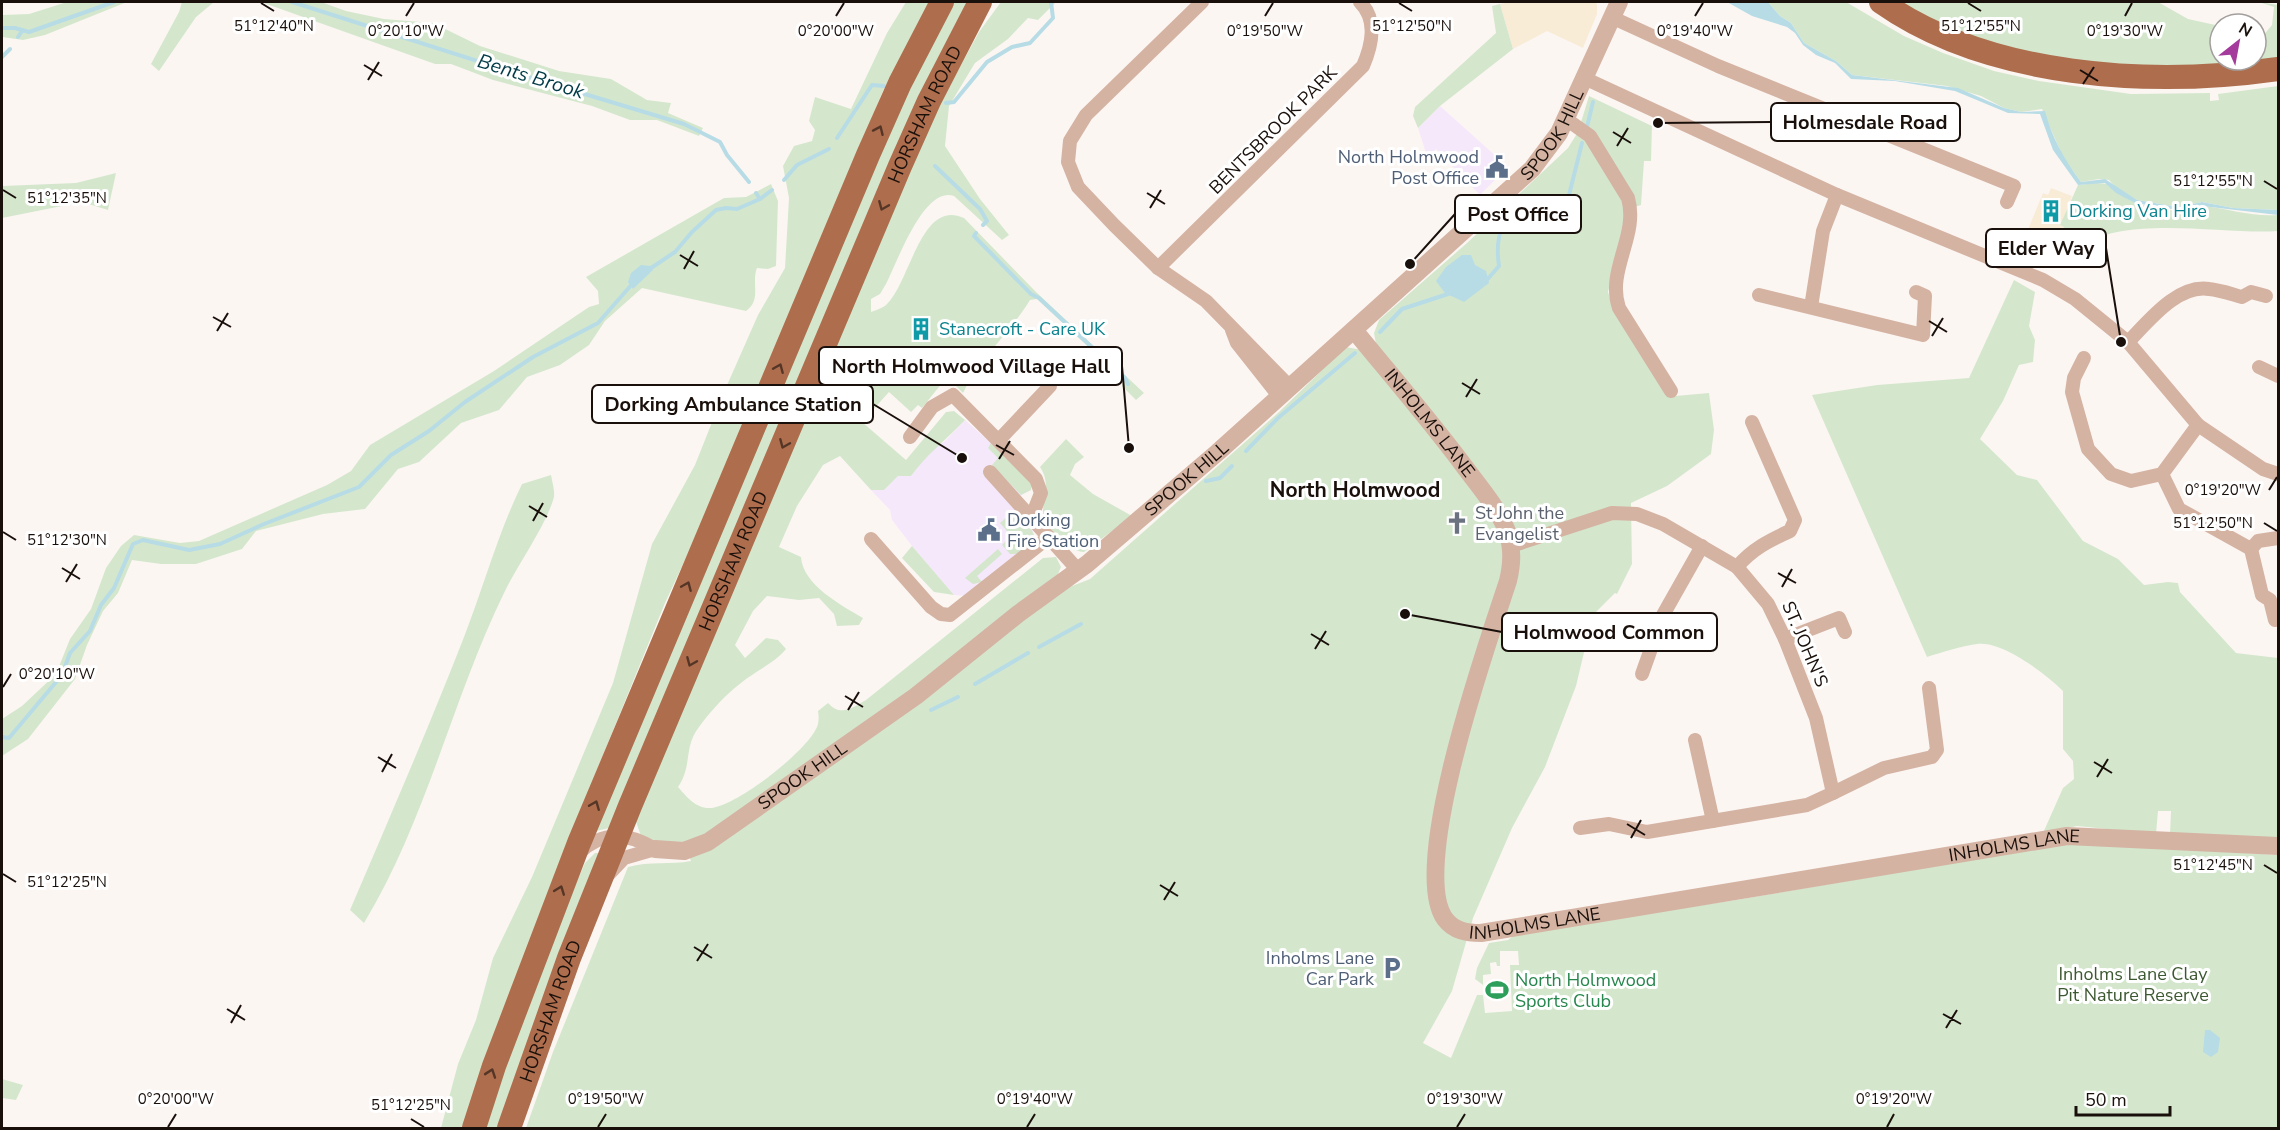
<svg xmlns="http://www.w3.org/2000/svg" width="2280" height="1130" font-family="'Nunito Sans',sans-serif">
<rect width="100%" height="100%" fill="#fcf6f3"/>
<!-- commercial -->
<g fill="#f6e8fb">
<polygon points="1440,106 1508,167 1480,195 1436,149 1431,155 1426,153 1418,128"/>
<polygon points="965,420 991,443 1031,490 1021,495 1015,510 1033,530 1035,540 967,596 954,595 912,546 892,520 890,510 871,490 884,490 898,476 911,476 926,454 945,441"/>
</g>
<!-- industrial -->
<g fill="#f8ecd7">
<polygon points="1510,2 1594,2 1597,4 1597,14 1583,48 1547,31 1513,49 1500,4"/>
<polygon points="2051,188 2072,196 2061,225 2064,227 2048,263 2017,256 2043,193 2048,195"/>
</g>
<!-- green -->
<g fill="#d4e7cd">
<polygon points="67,2 127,2 45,35 23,40 2,37 2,15 29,14"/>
<polygon points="182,2 214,2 196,17 159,71 151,64 179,12"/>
<polygon points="261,2 321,2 346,11 384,19 433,23 480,46 559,71 611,79 647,100 671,103 668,113 703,128 699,136 657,120 630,120 592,106 493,80 451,64 435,64"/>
<polygon points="906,2 930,2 883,91 706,515 665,603 562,856 463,1128 441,1128 458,1064 476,1020 493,958 532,877 613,683 652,544 695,465 724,392 758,315 785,268 789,198 783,166 794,146 812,141 815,130 809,121 815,97 851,109 887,33"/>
<polygon points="951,2 971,2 614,827 596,831 910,78"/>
<path d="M1001,2H1056L1038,20L1028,18L1008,39L975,63L949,106L945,146L980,199L1009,235L1002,240L954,196C924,185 897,263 886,284L880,294L871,299V312C876,310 883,308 887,304C911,280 921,198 964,218L1036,292L1144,393L1136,400L1122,386L1124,380L1037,299L1030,300C1010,333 979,359 963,393L947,377L922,408L918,405L911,412L889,392L862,422L906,460L946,412L954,411L965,420C946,440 926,455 911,476H898L884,490H871L840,456L823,465L797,506L779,547L801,557C803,585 841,605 863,618L859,625L837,626L834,614L819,598L799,600L767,596L753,611L735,645L745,658L766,638L778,640L786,649C775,663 755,671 741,683C726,694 710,712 699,727C683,748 693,765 678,787C687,797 696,809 711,808C738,805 804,753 816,729C819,724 819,717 818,711L828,703C841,717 852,708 866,700L1043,558L1056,557L1061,567L1058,574L1062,590L1090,579L1279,412L1346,347L1362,350L1376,344L1374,333L1379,320L1467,243L1568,148L1578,132L1589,96L1652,126L1651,161H1644L1641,205L1625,210L1622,237L1608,292L1614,310L1670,394L1675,396L1709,393L1714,430L1711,454L1667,486L1631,503L1632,564L1617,594L1615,593L1593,615L1576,686L1545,767L1512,828L1473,918L1452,991L1423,1043L1451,1058L1477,995H1483L1485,1013L1512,1011L1510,965H1519L1518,951H1500V966H1497L1496,962L1490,963L1491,974L1483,975V985L1475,979L1477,968L1489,943L1508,940L1517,933L1736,900L2071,843L2278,855V1128H526L553,1052L628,867C649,861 670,865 691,861L684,843L656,842L641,836L635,819L924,133L979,32Z"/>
<polygon points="1768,2 1846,2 1904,36 1943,53 1994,71 2039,81 2131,94 2210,93 2210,101 2219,100 2218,94 2278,86 2278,210 2233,208 2202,202 2178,207 2137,200 2118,190 2109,180 2099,179 2081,182 2063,157 2042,109 2021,112 2004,108 1981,96 1947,86 1852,75 1836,61 1804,43 1791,23 1780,16"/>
<polygon points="1897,2 2158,2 2188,19 2220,26 2220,60 2256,60 2256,37 2261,38 2272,25 2274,7 2259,2 2278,5 2278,62 2128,71 1990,44 1930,21"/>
<polygon points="1500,4 1513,49 1440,106 1418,128 1413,116 1415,107 1496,33 1492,6"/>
<polygon points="116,173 108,210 82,202 2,218 2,186 76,183"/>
<path d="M2096,183L2108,184C2124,202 2158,212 2181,210C2189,209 2196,206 2204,206C2229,209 2253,217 2278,215V231C2228,235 2129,215 2086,244C2078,249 2070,260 2063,267L2048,263L2064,227L2060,225L2078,185Z"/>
<path d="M771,184L778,201L776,266L768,269L757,268C751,283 762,300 746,311L642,288L605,321L589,345L560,365L527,377L499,410L461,423L419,462L398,469L365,509L323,514L256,531L242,549L196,564H161L132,560L118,593L103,611L87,645L75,679L28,739L2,756V719L22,706L56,674L70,639L91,609L106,568L121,546L134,535L180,543L199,541L327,485L351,471L370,445L494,371L589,307L599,304L598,291L586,277L724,198L746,197Z"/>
<path d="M2014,280L2035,292L2029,326L2035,340L2033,362L2019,365L2003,401L1980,439L2017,475L2037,480L2083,541L2118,559L2144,585L2168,582L2178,583L2180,592L2236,653L2278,658V840L2170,834L2171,811H2158L2156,834L2077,826L2043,833L2063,788L2074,779L2073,761L2063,749V691C2047,675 2002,640 1977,644C1961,646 1943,652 1927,657L1812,395L1877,385L1969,378Z"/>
<path d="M1066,439L1084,457L1075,464L1070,475L1093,494L1132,516L1084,552C1069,551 1042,528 1043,512C1043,495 1051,484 1040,467Z"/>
<polygon points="991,443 1032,484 1031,490 1021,495 992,465 998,458 988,448"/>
<path d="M551,475C552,481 555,491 554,497C547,524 518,564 505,591C452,699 427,819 364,923L350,910C389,819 428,729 464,637C484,586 498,533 522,484Z"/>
<path d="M1009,515C1024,520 1032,524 1035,540L1020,554H1010L1002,545L1011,536L1000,523Z"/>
<polygon points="912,546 954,595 934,592 902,558"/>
<polygon points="998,549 1002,554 977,576 982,582 973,584 965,578"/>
<polygon points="595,853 600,853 501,1128 482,1128 569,899 585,863"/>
<polygon points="2,1079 23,1085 16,1100 2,1098"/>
</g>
<!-- water -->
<g fill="#b7dce6">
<path d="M1727,2H1768L1780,16L1791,23L1804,43L1836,61L1852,75L1958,88L2004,108L2021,112L2045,111C2052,138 2064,159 2081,182L2105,179L2137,200L2178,207L2202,202L2233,208L2278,210V215L2202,206L2178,210L2152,206L2135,203L2116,193L2105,183L2078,185L2053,150L2040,114L2008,113L1955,91L1895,81L1851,79L1835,63L1816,55L1803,45L1795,33L1787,27L1752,16Z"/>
<polygon points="1462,255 1471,255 1475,265 1486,271 1489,283 1464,302 1445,293 1436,281 1446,267"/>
<polygon points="641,265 651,266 653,270 633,289 628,282 631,273"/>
<polygon points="2205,1030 2210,1030 2220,1038 2218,1052 2211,1057 2203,1052"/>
</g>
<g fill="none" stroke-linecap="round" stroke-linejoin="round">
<!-- stream -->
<g stroke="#b7dce6" stroke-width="4">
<polyline points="292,2 515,73 684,124 720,142 727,155 749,182"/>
<polyline points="2,28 15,28 29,32 114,2"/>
<polyline points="18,37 22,31"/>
<polyline points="2,57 10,49"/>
<polyline points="946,103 954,102 987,62 1012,47 1030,43 1053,18 1051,2"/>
<polyline points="1587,127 1593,102"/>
<polyline points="837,138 872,85 884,86"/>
<polyline points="935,166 980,209 987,221 983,225"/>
<polyline points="784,180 797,165 829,149"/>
<polyline points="756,193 760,199"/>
<polyline points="1539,213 1565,211 1582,143"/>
<polyline points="976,233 974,236 1031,294 1039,298 1125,378 1128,384"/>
<polyline points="648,270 675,252 692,232 716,210 726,208 737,209 760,199 772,190"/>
<path d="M1486,281L1499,266C1496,244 1497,216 1525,213"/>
<polyline points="1380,332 1402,309 1451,293"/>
<polyline points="1246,451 1278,418 1355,353"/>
<polyline points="1206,481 1220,478 1232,466"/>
<polyline points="1039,647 1081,624"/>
<polyline points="975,684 1028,653"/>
<polyline points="931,710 958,697"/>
<polyline points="2,737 9,738 62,675 70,653 90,631 101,605 114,588 133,544 143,540 189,550 220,544 264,524 359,487 391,455 429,431 465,402 533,357 598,323 633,283"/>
</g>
<!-- minor -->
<g stroke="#d5b3a3" stroke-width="14">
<polyline points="1202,2 1086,115 1070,141 1068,162 1078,187 1114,225 1158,268 1206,301 1290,387"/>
<polyline points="1611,17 1718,66 2014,186 2007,202"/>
<polyline points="1584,78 1837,195 2043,280 2075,299 2128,342 2198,425 2263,469 2278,474"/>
<path d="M1566,119L1590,136L1628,198C1639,236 1606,270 1619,308L1671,391"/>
<path d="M1158,268L1363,66C1372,45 1378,20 1360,2"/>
<polyline points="1759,295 1923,335 1925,296 1916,292"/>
<polyline points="1811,307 1823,231 1837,195"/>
<polyline points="1232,330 1237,343 1279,396"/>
<path d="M2128,342C2148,322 2177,284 2209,289C2220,290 2231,294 2242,297L2251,292L2266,296"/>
<polyline points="2084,358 2074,378 2072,392 2088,449 2111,474 2131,481 2162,474 2198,425"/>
<polyline points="2259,367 2278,376"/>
<polyline points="910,437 932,407 953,395 1036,479 1041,493 1032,516"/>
<polyline points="999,440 1050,386"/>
<polyline points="990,472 1078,570"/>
<polyline points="2162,474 2179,509 2251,549 2262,595 2270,600 2275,620"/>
<polyline points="871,539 931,607 941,614 950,615 1049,537"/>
<polyline points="1511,546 1612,513 1637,514 1663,524 1737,567 1768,604 1785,639 1816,718 1833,793 1807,805 1647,832 1609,824 1580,828"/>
<polyline points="2251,549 2258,541 2278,538"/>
<path d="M1737,567C1752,549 1770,540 1790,531L1795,520L1752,422"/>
<polyline points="1785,639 1839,618 1845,632"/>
<polyline points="1642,674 1663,615 1702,546"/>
<polyline points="1695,740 1713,821"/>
<polyline points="1833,793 1884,768 1932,757 1937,750 1929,688"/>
<path d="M579,853C603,830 628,833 655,849"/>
<polyline points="609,874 624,858 655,849"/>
</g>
<!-- tertiary -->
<g stroke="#d5b3a3" stroke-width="18">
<path id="s1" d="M1354,330C1390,374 1427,417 1461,462C1477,484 1497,506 1507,531C1513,549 1512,564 1508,581C1488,642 1408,868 1445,919C1454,931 1467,933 1481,933L2067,836L2278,846"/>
<path id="s2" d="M655,849L684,851L708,842L916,696L1018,614L1087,564L1218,452L1532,169L1559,133L1619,2"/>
</g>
<!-- trunk -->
<g stroke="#ae6e4e" stroke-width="24">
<path d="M1881,2C1989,78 2151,87 2278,69"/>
<polyline points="474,1128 494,1066 579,843 868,155 900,83 942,2"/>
<path id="s3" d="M509,1128L569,958L630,806L900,166L929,101L980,2"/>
</g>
</g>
<!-- one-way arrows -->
<defs><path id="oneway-chevron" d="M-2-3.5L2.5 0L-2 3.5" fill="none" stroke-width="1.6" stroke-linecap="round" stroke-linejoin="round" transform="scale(1.5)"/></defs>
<g stroke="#553626">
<use href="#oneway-chevron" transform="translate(879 130) rotate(-66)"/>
<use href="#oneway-chevron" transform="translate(883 206) rotate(113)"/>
<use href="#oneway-chevron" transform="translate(779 368) rotate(-67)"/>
<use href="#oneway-chevron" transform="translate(784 444) rotate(113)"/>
<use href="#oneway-chevron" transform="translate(687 586) rotate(-67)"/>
<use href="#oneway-chevron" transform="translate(691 662) rotate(113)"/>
<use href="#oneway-chevron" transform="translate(595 805) rotate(-68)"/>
<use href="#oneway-chevron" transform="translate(560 890) rotate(-69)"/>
<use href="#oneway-chevron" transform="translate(491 1073) rotate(-71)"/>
</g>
<!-- ticks -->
<path fill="none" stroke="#1a100b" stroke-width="2" d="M261,3L274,11M1399,3L1412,11M1968,3L1981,11M406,16L414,3M836,16L844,3M1265,16L1273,3M1695,16L1703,3M2125,16L2132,3M364,65L382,76M2080,70L2098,81M368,80L379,62M2083,84L2094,67M1613,132L1631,143M1617,146L1628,128M2264,181L2277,189M3,190L16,198M1147,193L1165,204M1150,208L1161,190M680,255L698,266M684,269L694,251M213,317L231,327M1929,321L1947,332M217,331L228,313M1932,336L1943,318M1462,383L1480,394M1466,397L1477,379M996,445L1014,455M999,459L1010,441M2269,490L2277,477M529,506L547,517M533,521L543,503M2264,523L2277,531M3,532L16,540M62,568L80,579M1778,573L1796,583M66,582L77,564M1782,587L1792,569M1311,634L1329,645M1315,649L1326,631M3,687L11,674M845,696L863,707M848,710L859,692M378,757L396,768M2094,762L2112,773M382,772L392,754M2097,777L2108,759M1627,824L1645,835M1631,838L1641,820M2264,865L2277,873M3,874L16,882M1160,885L1178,896M1164,900L1175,882M694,947L712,958M697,961L708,944M227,1009L245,1020M1943,1014L1961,1024M231,1023L241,1005M1946,1028L1957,1010M411,1119L424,1127M168,1127L176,1114M598,1127L606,1114M1027,1127L1035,1114M1457,1127L1465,1114M1887,1127L1894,1114"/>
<!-- icons -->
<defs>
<g id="civic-bare" transform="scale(1.8)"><path d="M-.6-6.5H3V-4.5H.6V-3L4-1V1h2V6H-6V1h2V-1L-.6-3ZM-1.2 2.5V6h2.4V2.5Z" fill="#5c6f8a" stroke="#fff" stroke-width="2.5" paint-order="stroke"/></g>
<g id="building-bare" transform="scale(1.8)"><path d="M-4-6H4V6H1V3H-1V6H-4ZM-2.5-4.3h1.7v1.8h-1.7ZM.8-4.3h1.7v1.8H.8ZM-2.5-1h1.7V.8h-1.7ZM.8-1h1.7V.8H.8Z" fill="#0f9aa8" stroke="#fff" stroke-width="2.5" paint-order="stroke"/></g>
<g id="church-bare" transform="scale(1.8)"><path d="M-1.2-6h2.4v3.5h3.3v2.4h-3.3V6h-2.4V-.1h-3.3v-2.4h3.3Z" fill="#6b7280" stroke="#fff" stroke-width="2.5" paint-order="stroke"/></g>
<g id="parking-bare" transform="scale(1.8)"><path d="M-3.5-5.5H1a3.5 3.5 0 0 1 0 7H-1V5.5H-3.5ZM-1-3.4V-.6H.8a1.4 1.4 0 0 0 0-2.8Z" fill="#5c6f8a" stroke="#fff" stroke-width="2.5" paint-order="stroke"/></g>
<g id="stadium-bare" transform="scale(1.8)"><path d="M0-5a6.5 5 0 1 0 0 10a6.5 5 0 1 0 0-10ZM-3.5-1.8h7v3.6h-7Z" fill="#2e9e5b" stroke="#fff" stroke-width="2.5" paint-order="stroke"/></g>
</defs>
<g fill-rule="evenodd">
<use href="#civic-bare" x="1497" y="167"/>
<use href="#building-bare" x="2051" y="211"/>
<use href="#building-bare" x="921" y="329"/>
<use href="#church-bare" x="1457" y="523"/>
<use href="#civic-bare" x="989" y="530"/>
<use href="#parking-bare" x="1392" y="968"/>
<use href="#stadium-bare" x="1497" y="990"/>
</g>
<g text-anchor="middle" stroke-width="6" stroke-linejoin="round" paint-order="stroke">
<!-- street labels -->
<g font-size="18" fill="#1a100b" stroke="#fff">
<text dy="6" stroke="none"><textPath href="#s3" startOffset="1096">HORSHAM ROAD</textPath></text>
<text transform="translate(1273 130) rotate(-45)" y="6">BENTSBROOK PARK</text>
<text dy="6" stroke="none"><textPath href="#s2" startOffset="1160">SPOOK HILL</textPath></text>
<text dy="6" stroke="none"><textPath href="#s1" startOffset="120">INHOLMS LANE</textPath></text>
<text dy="6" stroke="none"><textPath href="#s2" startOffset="656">SPOOK HILL</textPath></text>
<text dy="6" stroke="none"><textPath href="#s3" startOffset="610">HORSHAM ROAD</textPath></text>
<text transform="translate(1805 644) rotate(67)" y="6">ST. JOHN'S</text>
<text dy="6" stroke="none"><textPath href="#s2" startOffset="170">SPOOK HILL</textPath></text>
<text dy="6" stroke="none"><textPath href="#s1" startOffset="1234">INHOLMS LANE</textPath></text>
<text dy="6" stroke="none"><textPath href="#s1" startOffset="748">INHOLMS LANE</textPath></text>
<text dy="6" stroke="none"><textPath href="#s3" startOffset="124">HORSHAM ROAD</textPath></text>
</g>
<!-- service labels -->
<g font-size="18" fill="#4e5e75" stroke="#fff" text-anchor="end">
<text x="1479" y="163">North Holmwood<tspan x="1479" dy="21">Post Office</tspan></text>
<text x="1007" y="526" text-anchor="start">Dorking<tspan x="1007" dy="21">Fire Station</tspan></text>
<text x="1374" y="964">Inholms Lane<tspan x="1374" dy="21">Car Park</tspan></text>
</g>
<!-- culture labels -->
<g font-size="18" fill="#0d838f" stroke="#fff" text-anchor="start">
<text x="2069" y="217">Dorking Van Hire</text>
<text x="939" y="335">Stanecroft - Care UK</text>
</g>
<!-- worship labels -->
<g font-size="18" fill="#5b616d" stroke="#fff" text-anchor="start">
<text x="1475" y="519">St John the<tspan x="1475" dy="21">Evangelist</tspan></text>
</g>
<!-- park labels -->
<g font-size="18" fill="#3c5830" stroke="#fff">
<text x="2133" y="980">Inholms Lane Clay<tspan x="2133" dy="21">Pit Nature Reserve</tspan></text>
</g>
<!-- leisure labels -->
<g font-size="18" fill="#27864d" stroke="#fff" text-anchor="start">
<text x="1515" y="986">North Holmwood<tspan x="1515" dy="21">Sports Club</tspan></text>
</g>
<!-- water labels -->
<g font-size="20" font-style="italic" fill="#023b47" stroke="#fff">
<text transform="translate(531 76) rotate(17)" y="7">Bents Brook</text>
</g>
<!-- quarter labels -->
<g font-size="21" font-weight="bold" fill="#1a100b" stroke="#fff">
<text x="1355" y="497">North Holmwood</text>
</g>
</g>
<g font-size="15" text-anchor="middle" fill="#1a100b" stroke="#fff" stroke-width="6" stroke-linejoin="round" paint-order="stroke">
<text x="274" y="31">51°12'40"N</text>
<text x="1412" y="31">51°12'50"N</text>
<text x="1981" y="31">51°12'55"N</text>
<text x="406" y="36">0°20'10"W</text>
<text x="836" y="36">0°20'00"W</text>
<text x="1265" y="36">0°19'50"W</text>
<text x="1695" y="36">0°19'40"W</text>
<text x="2125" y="36">0°19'30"W</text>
<text x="2213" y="186">51°12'55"N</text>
<text x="67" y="203">51°12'35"N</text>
<text x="2223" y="495">0°19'20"W</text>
<text x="2213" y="528">51°12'50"N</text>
<text x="67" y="545">51°12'30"N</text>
<text x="57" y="679">0°20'10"W</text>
<text x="2213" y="870">51°12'45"N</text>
<text x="67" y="887">51°12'25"N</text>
<text x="176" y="1104">0°20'00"W</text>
<text x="606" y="1104">0°19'50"W</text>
<text x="1035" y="1104">0°19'40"W</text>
<text x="1465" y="1104">0°19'30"W</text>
<text x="1894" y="1104">0°19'20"W</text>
<text x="411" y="1110">51°12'25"N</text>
</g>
<!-- callouts -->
<path fill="none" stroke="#1a100b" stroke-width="2" d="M1658 123L1771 122M1410 264L1455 214M2121 342L2106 248M1129 448L1122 366M962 458L873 404M1405 614L1502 632"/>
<g fill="#1a100b" stroke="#fff" stroke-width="2">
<circle cx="1658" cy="123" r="6"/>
<circle cx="1410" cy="264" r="6"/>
<circle cx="2121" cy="342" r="6"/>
<circle cx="1129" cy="448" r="6"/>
<circle cx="962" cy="458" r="6"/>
<circle cx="1405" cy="614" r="6"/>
</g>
<g fill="#fff" stroke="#1a100b" stroke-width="2">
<rect x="1771" y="103" width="189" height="38" rx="6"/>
<rect x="1455" y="195" width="126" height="38" rx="6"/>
<rect x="1986" y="229" width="120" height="38" rx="6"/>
<rect x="819" y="347" width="303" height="38" rx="6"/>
<rect x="592" y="385" width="281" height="38" rx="6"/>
<rect x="1502" y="613" width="215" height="38" rx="6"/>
</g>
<g font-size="20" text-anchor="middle" font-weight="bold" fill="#1a100b">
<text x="1865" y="129">Holmesdale Road</text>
<text x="1518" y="221">Post Office</text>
<text x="2046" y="255">Elder Way</text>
<text x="971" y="373">North Holmwood Village Hall</text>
<text x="733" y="411">Dorking Ambulance Station</text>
<text x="1609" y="639">Holmwood Common</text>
</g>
<!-- border -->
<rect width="2280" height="1130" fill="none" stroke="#1a100b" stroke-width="6"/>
<!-- north arrow -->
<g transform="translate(2238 42) rotate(31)"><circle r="28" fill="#ffffff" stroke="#a39f9d" stroke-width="1.5"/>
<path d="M0-4.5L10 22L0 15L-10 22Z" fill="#a43a9b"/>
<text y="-9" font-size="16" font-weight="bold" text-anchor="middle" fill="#1a100b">N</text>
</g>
<!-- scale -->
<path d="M2076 1106v9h94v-9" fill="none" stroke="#1a100b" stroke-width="3"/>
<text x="2085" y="1106" font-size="18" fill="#1a100b" stroke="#ffffff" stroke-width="4.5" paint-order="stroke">50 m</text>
</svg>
